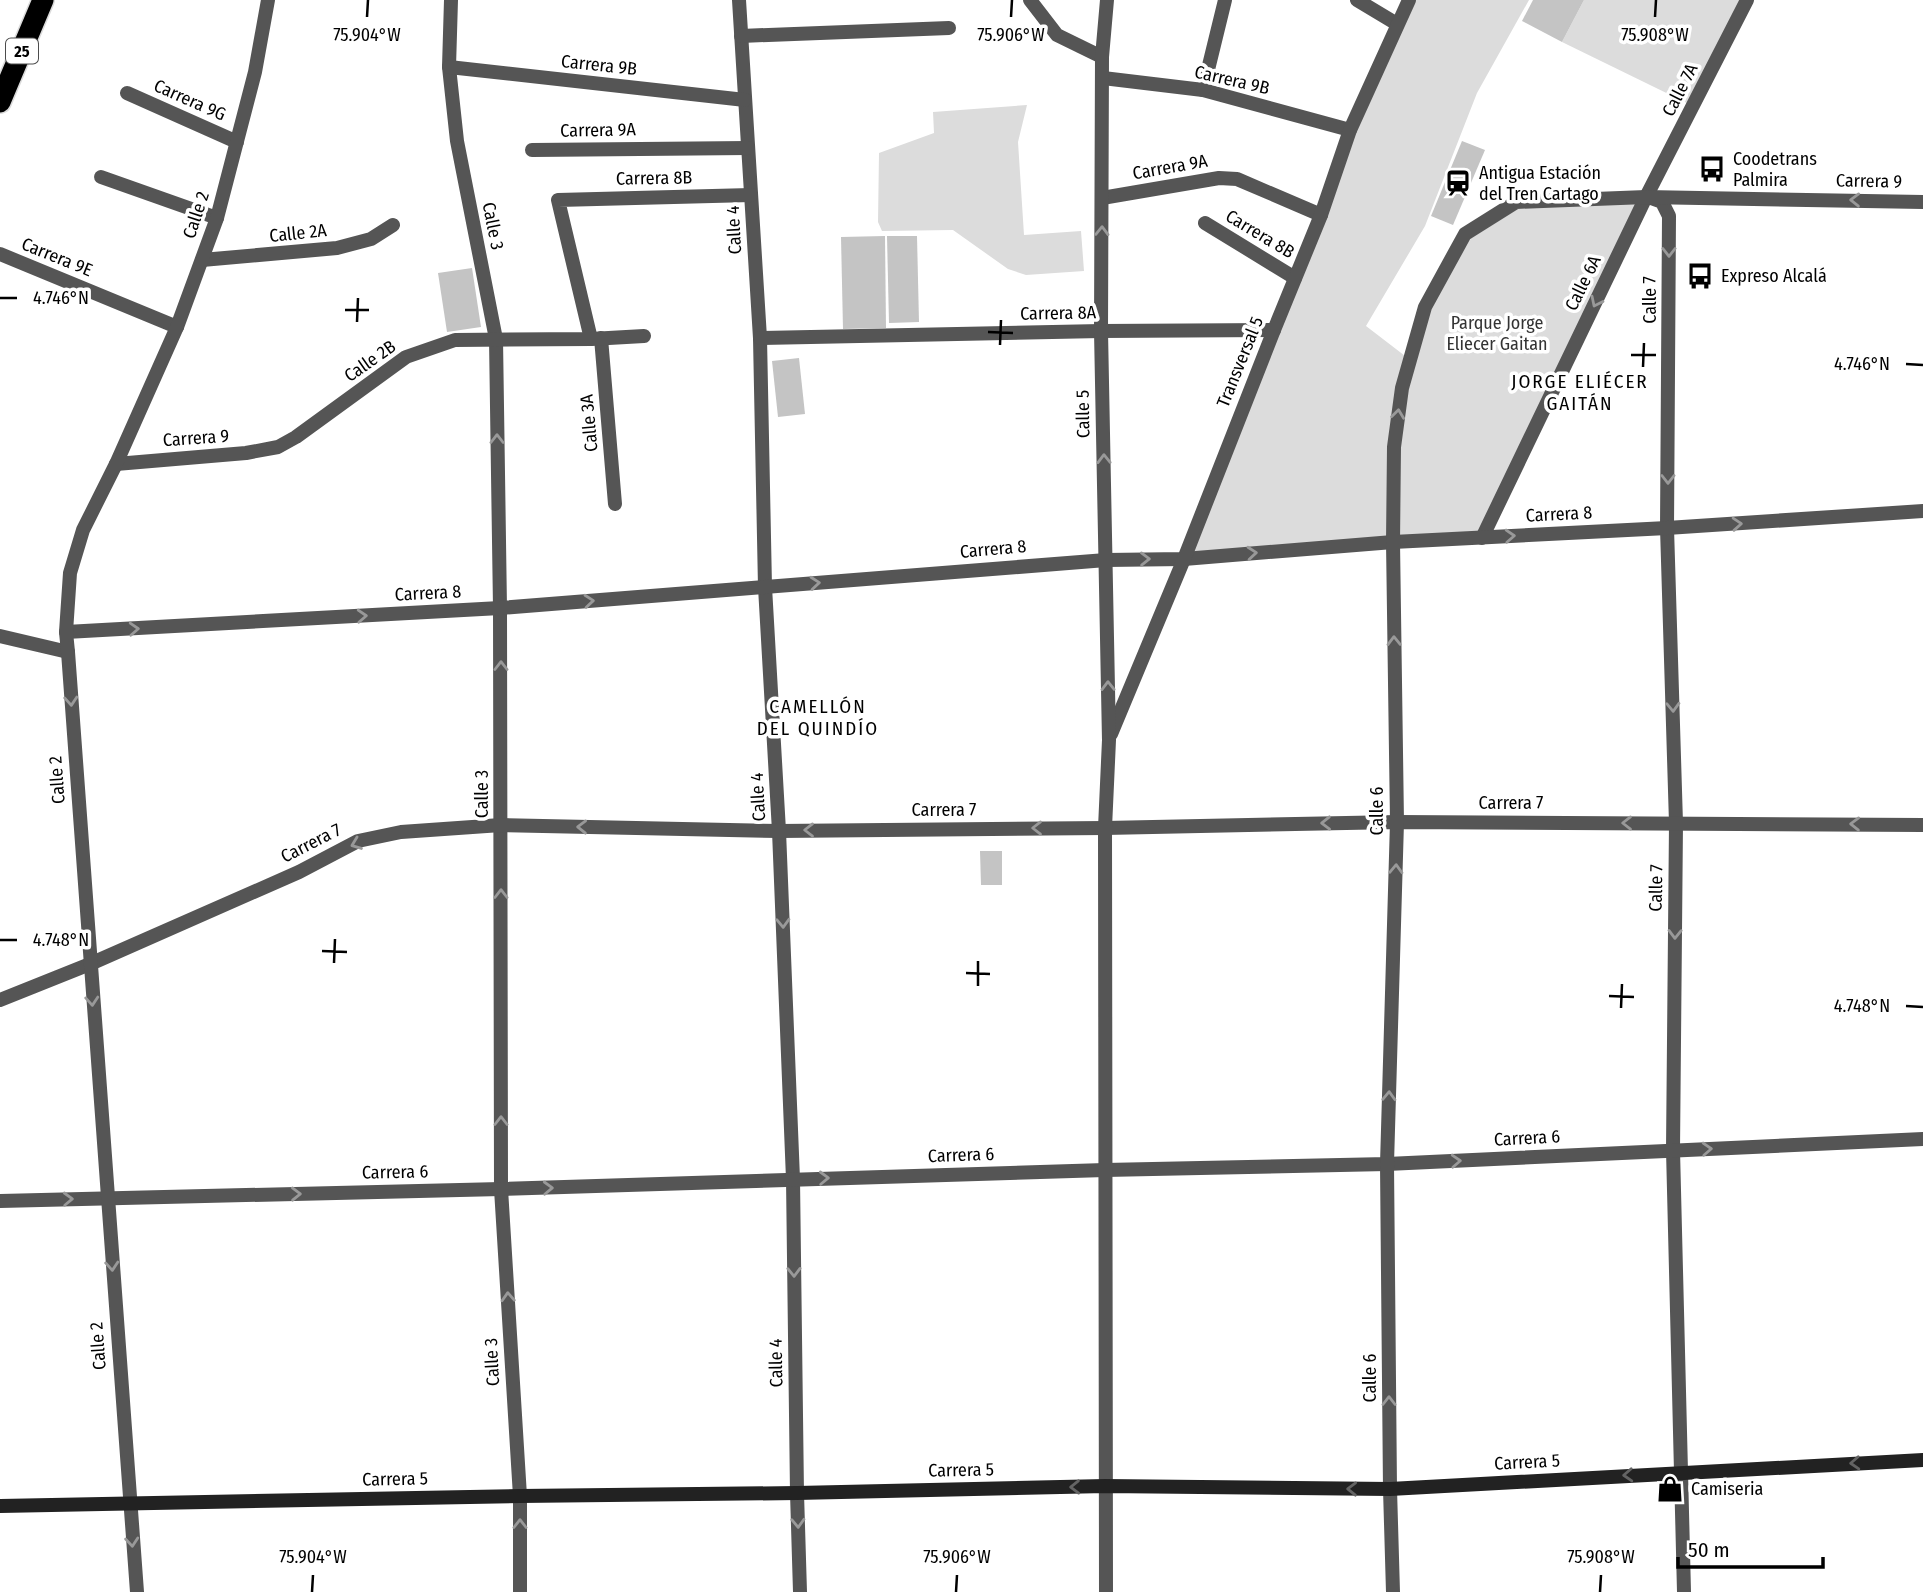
<svg xmlns="http://www.w3.org/2000/svg" width="1923" height="1592" font-family="'Fira Sans Condensed',sans-serif">
<rect width="100%" height="100%" fill="#fff"/>
<!-- green -->
<g fill="#dcdcdc">
<polygon points="1409,0 1529,0 1477,93 1425,226 1366,326 1409,359 1425,307 1465,234 1516,202 1646,197 1482,538 1187,552"/>
<polygon points="1584,0 1743,0 1693,106 1562,42"/>
<polygon points="1027,105 1018,142 1024,235 1081,231 1084,271 1026,275 1008,269 953,230 882,231 878,222 879,153 934,133 933,112"/>
</g>
<!-- building -->
<g fill="#c4c4c4">
<polygon points="1533,0 1584,0 1562,42 1522,21"/>
<polygon points="1462,141 1485,150 1453,225 1431,216"/>
<polygon points="885,236 886,328 843,329 841,237"/>
<polygon points="887,236 917,236 919,322 889,323"/>
<polygon points="472,268 481,327 447,332 438,273"/>
<polygon points="799,358 805,414 778,417 772,361"/>
<polygon points="980,851 1002,851 1002,885 981,885"/>
</g>
<g fill="none" stroke-linecap="round" stroke-linejoin="round">
<!-- highway casing -->
<g stroke="#dbdbdb" stroke-width="24">
<polyline id="highway" points="0,102 43,0"/>
</g>
<!-- street -->
<g stroke="#555" stroke-width="14">
<polyline points="451,0 449,67 457,141 496,339 500,608 501,1189 520,1496 520,1592"/>
<polyline points="739,0 760,338 765,587 779,831 793,1179 797,1493 800,1592"/>
<polyline points="1030,0 1057,35 1102,57"/>
<polyline points="1357,0 1397,24"/>
<polyline points="741,36 949,28"/>
<polyline points="449,67 745,100"/>
<polyline points="1103,78 1203,90 1350,130"/>
<polyline points="1203,90 1225,0"/>
<polyline points="127,93 237,142"/>
<polyline points="532,150 748,148"/>
<polyline points="101,177 217,218"/>
<polyline points="1102,198 1219,178 1237,179 1321,215"/>
<polyline points="1651,198 1662,202 1669,216 1667,528 1676,823 1673,1150 1684,1592"/>
<polyline points="1205,223 1295,278"/>
<polyline points="0,254 177,327"/>
<polyline points="202,260 337,248 371,239 393,225"/>
<polyline points="601,338 615,504"/>
<polyline points="760,338 1101,331 1274,330"/>
<polyline points="591,339 558,200 751,195"/>
<polyline points="116,464 246,453 278,447 296,437 406,357 455,340 591,339 644,336"/>
<polyline points="1482,538 1646,197 1747,0"/>
<polyline points="66,632 500,608 1106,560 1184,559 1393,542 1667,528 1923,511"/>
<polyline points="0,636 68,652"/>
<polyline points="1111,734 1184,559 1274,330 1321,215 1350,130 1409,0"/>
<polyline points="0,1000 90,964 299,872 358,841 401,832 501,825 779,831 1105,828 1397,822 1923,825"/>
<polyline points="0,1201 501,1189 1105,1170 1387,1164 1923,1139"/>
<polyline points="137,1592 68,652 66,632 70,573 83,530 116,464 177,327 217,218 255,72 268,0"/>
<polyline points="1106,1592 1105,828 1109,740 1101,331 1102,57 1107,0"/>
<polyline points="1393,1592 1390,1489 1387,1164 1397,822 1393,542 1394,447 1402,388 1425,307 1465,234 1516,202 1646,197 1923,202"/>
</g>
<!-- secondary -->
<polyline stroke="#222" stroke-width="14" points="0,1506 520,1496 797,1493 1105,1486 1390,1489 1923,1460"/>
<!-- highway -->
<use href="#highway" stroke="#000" stroke-width="21"/>
</g>
<!-- one-way arrows -->
<defs><path id="oneway-chevron" d="M-2-3.5L2.5 0L-2 3.5" fill="none" stroke-width="1.6" stroke-linecap="round" stroke-linejoin="round" transform="scale(1.75)"/></defs>
<g stroke="#999">
<use href="#oneway-chevron" transform="translate(1855 200) rotate(-179)"/>
<use href="#oneway-chevron" transform="translate(1102 231) rotate(-89)"/>
<use href="#oneway-chevron" transform="translate(1669 252) rotate(90)"/>
<use href="#oneway-chevron" transform="translate(1596 302) rotate(116)"/>
<use href="#oneway-chevron" transform="translate(1398 414) rotate(-83)"/>
<use href="#oneway-chevron" transform="translate(497 439) rotate(-90)"/>
<use href="#oneway-chevron" transform="translate(1104 459) rotate(-91)"/>
<use href="#oneway-chevron" transform="translate(1668 479) rotate(90)"/>
<use href="#oneway-chevron" transform="translate(1737 524) rotate(-4)"/>
<use href="#oneway-chevron" transform="translate(1510 536) rotate(-3)"/>
<use href="#oneway-chevron" transform="translate(1252 553) rotate(-5)"/>
<use href="#oneway-chevron" transform="translate(1145 559) rotate(-1)"/>
<use href="#oneway-chevron" transform="translate(815 583) rotate(-5)"/>
<use href="#oneway-chevron" transform="translate(589 601) rotate(-5)"/>
<use href="#oneway-chevron" transform="translate(362 616) rotate(-3)"/>
<use href="#oneway-chevron" transform="translate(134 629) rotate(-3)"/>
<use href="#oneway-chevron" transform="translate(1394 641) rotate(-91)"/>
<use href="#oneway-chevron" transform="translate(501 666) rotate(-90)"/>
<use href="#oneway-chevron" transform="translate(1108 686) rotate(-91)"/>
<use href="#oneway-chevron" transform="translate(71 701) rotate(86)"/>
<use href="#oneway-chevron" transform="translate(1673 707) rotate(88)"/>
<use href="#oneway-chevron" transform="translate(1326 823) rotate(179)"/>
<use href="#oneway-chevron" transform="translate(1627 823) rotate(-180)"/>
<use href="#oneway-chevron" transform="translate(1855 824) rotate(-179)"/>
<use href="#oneway-chevron" transform="translate(582 827) rotate(-179)"/>
<use href="#oneway-chevron" transform="translate(1037 828) rotate(180)"/>
<use href="#oneway-chevron" transform="translate(809 830) rotate(180)"/>
<use href="#oneway-chevron" transform="translate(356 844) rotate(159)"/>
<use href="#oneway-chevron" transform="translate(1396 869) rotate(-88)"/>
<use href="#oneway-chevron" transform="translate(501 894) rotate(-90)"/>
<use href="#oneway-chevron" transform="translate(783 923) rotate(88)"/>
<use href="#oneway-chevron" transform="translate(1675 934) rotate(91)"/>
<use href="#oneway-chevron" transform="translate(92 1001) rotate(86)"/>
<use href="#oneway-chevron" transform="translate(1389 1096) rotate(-88)"/>
<use href="#oneway-chevron" transform="translate(501 1121) rotate(-90)"/>
<use href="#oneway-chevron" transform="translate(1707 1149) rotate(-3)"/>
<use href="#oneway-chevron" transform="translate(1456 1161) rotate(-3)"/>
<use href="#oneway-chevron" transform="translate(824 1178) rotate(-2)"/>
<use href="#oneway-chevron" transform="translate(548 1188) rotate(-2)"/>
<use href="#oneway-chevron" transform="translate(296 1194) rotate(-1)"/>
<use href="#oneway-chevron" transform="translate(68 1199) rotate(-2)"/>
<use href="#oneway-chevron" transform="translate(112 1266) rotate(86)"/>
<use href="#oneway-chevron" transform="translate(794 1272) rotate(89)"/>
<use href="#oneway-chevron" transform="translate(508 1297) rotate(-93)"/>
<use href="#oneway-chevron" transform="translate(1389 1401) rotate(-90)"/>
<use href="#oneway-chevron" transform="translate(798 1523) rotate(88)"/>
<use href="#oneway-chevron" transform="translate(520 1524) rotate(-90)"/>
<use href="#oneway-chevron" transform="translate(132 1542) rotate(85)"/>
</g>
<g stroke="#646464">
<use href="#oneway-chevron" transform="translate(1855 1463) rotate(177)"/>
<use href="#oneway-chevron" transform="translate(1628 1475) rotate(177)"/>
<use href="#oneway-chevron" transform="translate(1075 1487) rotate(179)"/>
<use href="#oneway-chevron" transform="translate(1352 1489) rotate(-179)"/>
</g>
<!-- ticks -->
<path fill="none" stroke="#000" stroke-width="2.5" d="M367,17L368,0M1011,17L1012,0M1655,17L1656,0M0,298H17M345,310H369M357,322L358,298M988,332L1013,333M1000,345L1001,320M1631,355H1656M1906,364L1923,365M1643,367L1644,343M0,940H17M322,951L347,952M334,963L335,939M966,973L990,974M978,986V961M1609,996L1634,997M1906,1006L1923,1007M1621,1008L1622,984M312,1592L313,1575M956,1592L957,1575M1600,1592L1601,1575"/>
<!-- icons -->
<defs>
<g id="bus-bare" transform="scale(2.1)"><path d="M-5-6H5V4H4V6H2V4H-2V6H-4V4H-5ZM-3.5-4V0h7V-4ZM-3.5 1.2v1.5H-2V1.2ZM2 1.2v1.5H3.5V1.2Z" fill="#000" stroke="#fff" stroke-width="2.5" paint-order="stroke"/></g>
<g id="station-bare" transform="scale(2.1)"><path d="M-3-6H3Q5-6 5-4V2Q5 4 3 4L4.5 6H3L1.5 4h-3L-3 6H-4.5L-3 4Q-5 4-5 2V-4Q-5-6-3-6ZM-3.5-4v3h7v-3ZM-3.5 1v1.5H-2V1ZM2 1v1.5H3.5V1Z" fill="#000" stroke="#fff" stroke-width="2.5" paint-order="stroke"/></g>
<g id="shop-bare" transform="scale(2.1)"><path d="M-5-2.5h2.3a2.7 3.5 0 0 1 5.4 0H5L5.5 6h-11ZM-1.5-2.5h3a1.5 2.3 0 0 0-3 0Z" fill="#000" stroke="#fff" stroke-width="2.5" paint-order="stroke"/></g>
</defs>
<g fill-rule="evenodd">
<use href="#bus-bare" x="1712" y="169"/>
<use href="#station-bare" x="1458" y="183"/>
<use href="#bus-bare" x="1700" y="276"/>
<use href="#shop-bare" x="1670" y="1489"/>
</g>
<g text-anchor="middle" stroke-width="7" stroke-linejoin="round" paint-order="stroke">
<!-- shield labels -->
<rect fill="#fff" stroke="#4c4c4c" stroke-width="2" x="6" y="38.5" width="32" height="25" rx="5"/>
<g font-size="16" font-weight="bold" fill="#000">
<text x="22" y="57">25</text>
</g>
<!-- street labels -->
<g font-size="18" fill="#000" stroke="#fff">
<text transform="translate(599 65) rotate(6)" y="6">Carrera 9B</text>
<text transform="translate(1232 80) rotate(13)" y="6">Carrera 9B</text>
<text transform="translate(1680 90) rotate(-63)" y="6">Calle 7A</text>
<text transform="translate(190 100) rotate(24)" y="6">Carrera 9G</text>
<text transform="translate(598 130) rotate(-1)" y="6">Carrera 9A</text>
<text transform="translate(1170 167) rotate(-10)" y="6">Carrera 9A</text>
<text transform="translate(654 178) rotate(-1)" y="6">Carrera 8B</text>
<text transform="translate(1869 181) rotate(1)" y="6">Carrera 9</text>
<text transform="translate(196 215) rotate(-72)" y="6">Calle 2</text>
<text transform="translate(493 226) rotate(79)" y="6">Calle 3</text>
<text transform="translate(734 230) rotate(-93)" y="6">Calle 4</text>
<text transform="translate(298 233) rotate(-6)" y="6">Calle 2A</text>
<text transform="translate(1260 234) rotate(31)" y="6">Carrera 8B</text>
<text transform="translate(57 257) rotate(22)" y="6">Carrera 9E</text>
<text transform="translate(1583 283) rotate(-64)" y="6">Calle 6A</text>
<text transform="translate(1650 300) rotate(-90)" y="6">Calle 7</text>
<text transform="translate(1058 313) rotate(-1)" y="6">Carrera 8A</text>
<text transform="translate(370 361) rotate(-35)" y="6">Calle 2B</text>
<text transform="translate(1240 362) rotate(-68)" y="6">Transversal 5</text>
<text transform="translate(1083 414) rotate(-91)" y="6">Calle 5</text>
<text transform="translate(589 423) rotate(-95)" y="6">Calle 3A</text>
<text transform="translate(196 438) rotate(-4)" y="6">Carrera 9</text>
<text transform="translate(1559 514) rotate(-3)" y="6">Carrera 8</text>
<text transform="translate(993 549) rotate(-5)" y="6">Carrera 8</text>
<text transform="translate(428 593) rotate(-3)" y="6">Carrera 8</text>
<text transform="translate(57 780) rotate(-94)" y="6">Calle 2</text>
<text transform="translate(482 794) rotate(-90)" y="6">Calle 3</text>
<text transform="translate(758 797) rotate(-93)" y="6">Calle 4</text>
<text x="1511" y="809">Carrera 7</text>
<text x="944" y="816">Carrera 7</text>
<text transform="translate(1377 811) rotate(-90)" y="6">Calle 6</text>
<text transform="translate(311 843) rotate(-27)" y="6">Carrera 7</text>
<text transform="translate(1656 888) rotate(-89)" y="6">Calle 7</text>
<text transform="translate(1527 1138) rotate(-3)" y="6">Carrera 6</text>
<text transform="translate(961 1155) rotate(-2)" y="6">Carrera 6</text>
<text transform="translate(395 1172) rotate(-1)" y="6">Carrera 6</text>
<text transform="translate(98 1346) rotate(-94)" y="6">Calle 2</text>
<text transform="translate(492 1362) rotate(-93)" y="6">Calle 3</text>
<text transform="translate(776 1363) rotate(-91)" y="6">Calle 4</text>
<text transform="translate(1370 1378) rotate(-90)" y="6">Calle 6</text>
<text transform="translate(1527 1462) rotate(-3)" y="6">Carrera 5</text>
<text transform="translate(961 1470) rotate(-1)" y="6">Carrera 5</text>
<text transform="translate(395 1479) rotate(-1)" y="6">Carrera 5</text>
</g>
<!-- poi labels -->
<g font-size="18" fill="#000" stroke="#fff" text-anchor="start">
<text x="1733" y="165">Coodetrans<tspan x="1733" dy="21">Palmira</tspan></text>
<text x="1479" y="179">Antigua Estación<tspan x="1479" dy="21">del Tren Cartago</tspan></text>
<text x="1721" y="282">Expreso Alcalá</text>
<text x="1691" y="1495">Camiseria</text>
</g>
<!-- park labels -->
<g font-size="18" fill="#333" stroke="#fff">
<text x="1497" y="329">Parque Jorge<tspan x="1497" dy="21">Eliecer Gaitan</tspan></text>
</g>
<!-- neighbourhood labels -->
<g font-size="19" letter-spacing="2" fill="#000" stroke="#fff">
<text x="1580" y="388">JORGE ELIÉCER<tspan x="1580" dy="22">GAITÁN</tspan></text>
<text x="818" y="713">CAMELLÓN<tspan x="818" dy="22">DEL QUINDÍO</tspan></text>
</g>
</g>
<g font-size="18" text-anchor="middle" fill="#000" stroke="#fff" stroke-width="7" stroke-linejoin="round" paint-order="stroke">
<text x="367" y="41">75.904°W</text>
<text x="1011" y="41">75.906°W</text>
<text x="1655" y="41">75.908°W</text>
<text x="61" y="304">4.746°N</text>
<text x="1862" y="370">4.746°N</text>
<text x="61" y="946">4.748°N</text>
<text x="1862" y="1012">4.748°N</text>
<text x="313" y="1563">75.904°W</text>
<text x="957" y="1563">75.906°W</text>
<text x="1601" y="1563">75.908°W</text>
</g>
<!-- scale -->
<path d="M1678 1557v10h145v-10" fill="none" stroke="#000000" stroke-width="3.5"/>
<text x="1688" y="1557" font-size="21" fill="#000000" stroke="#ffffff" stroke-width="5" paint-order="stroke">50 m</text>
</svg>
